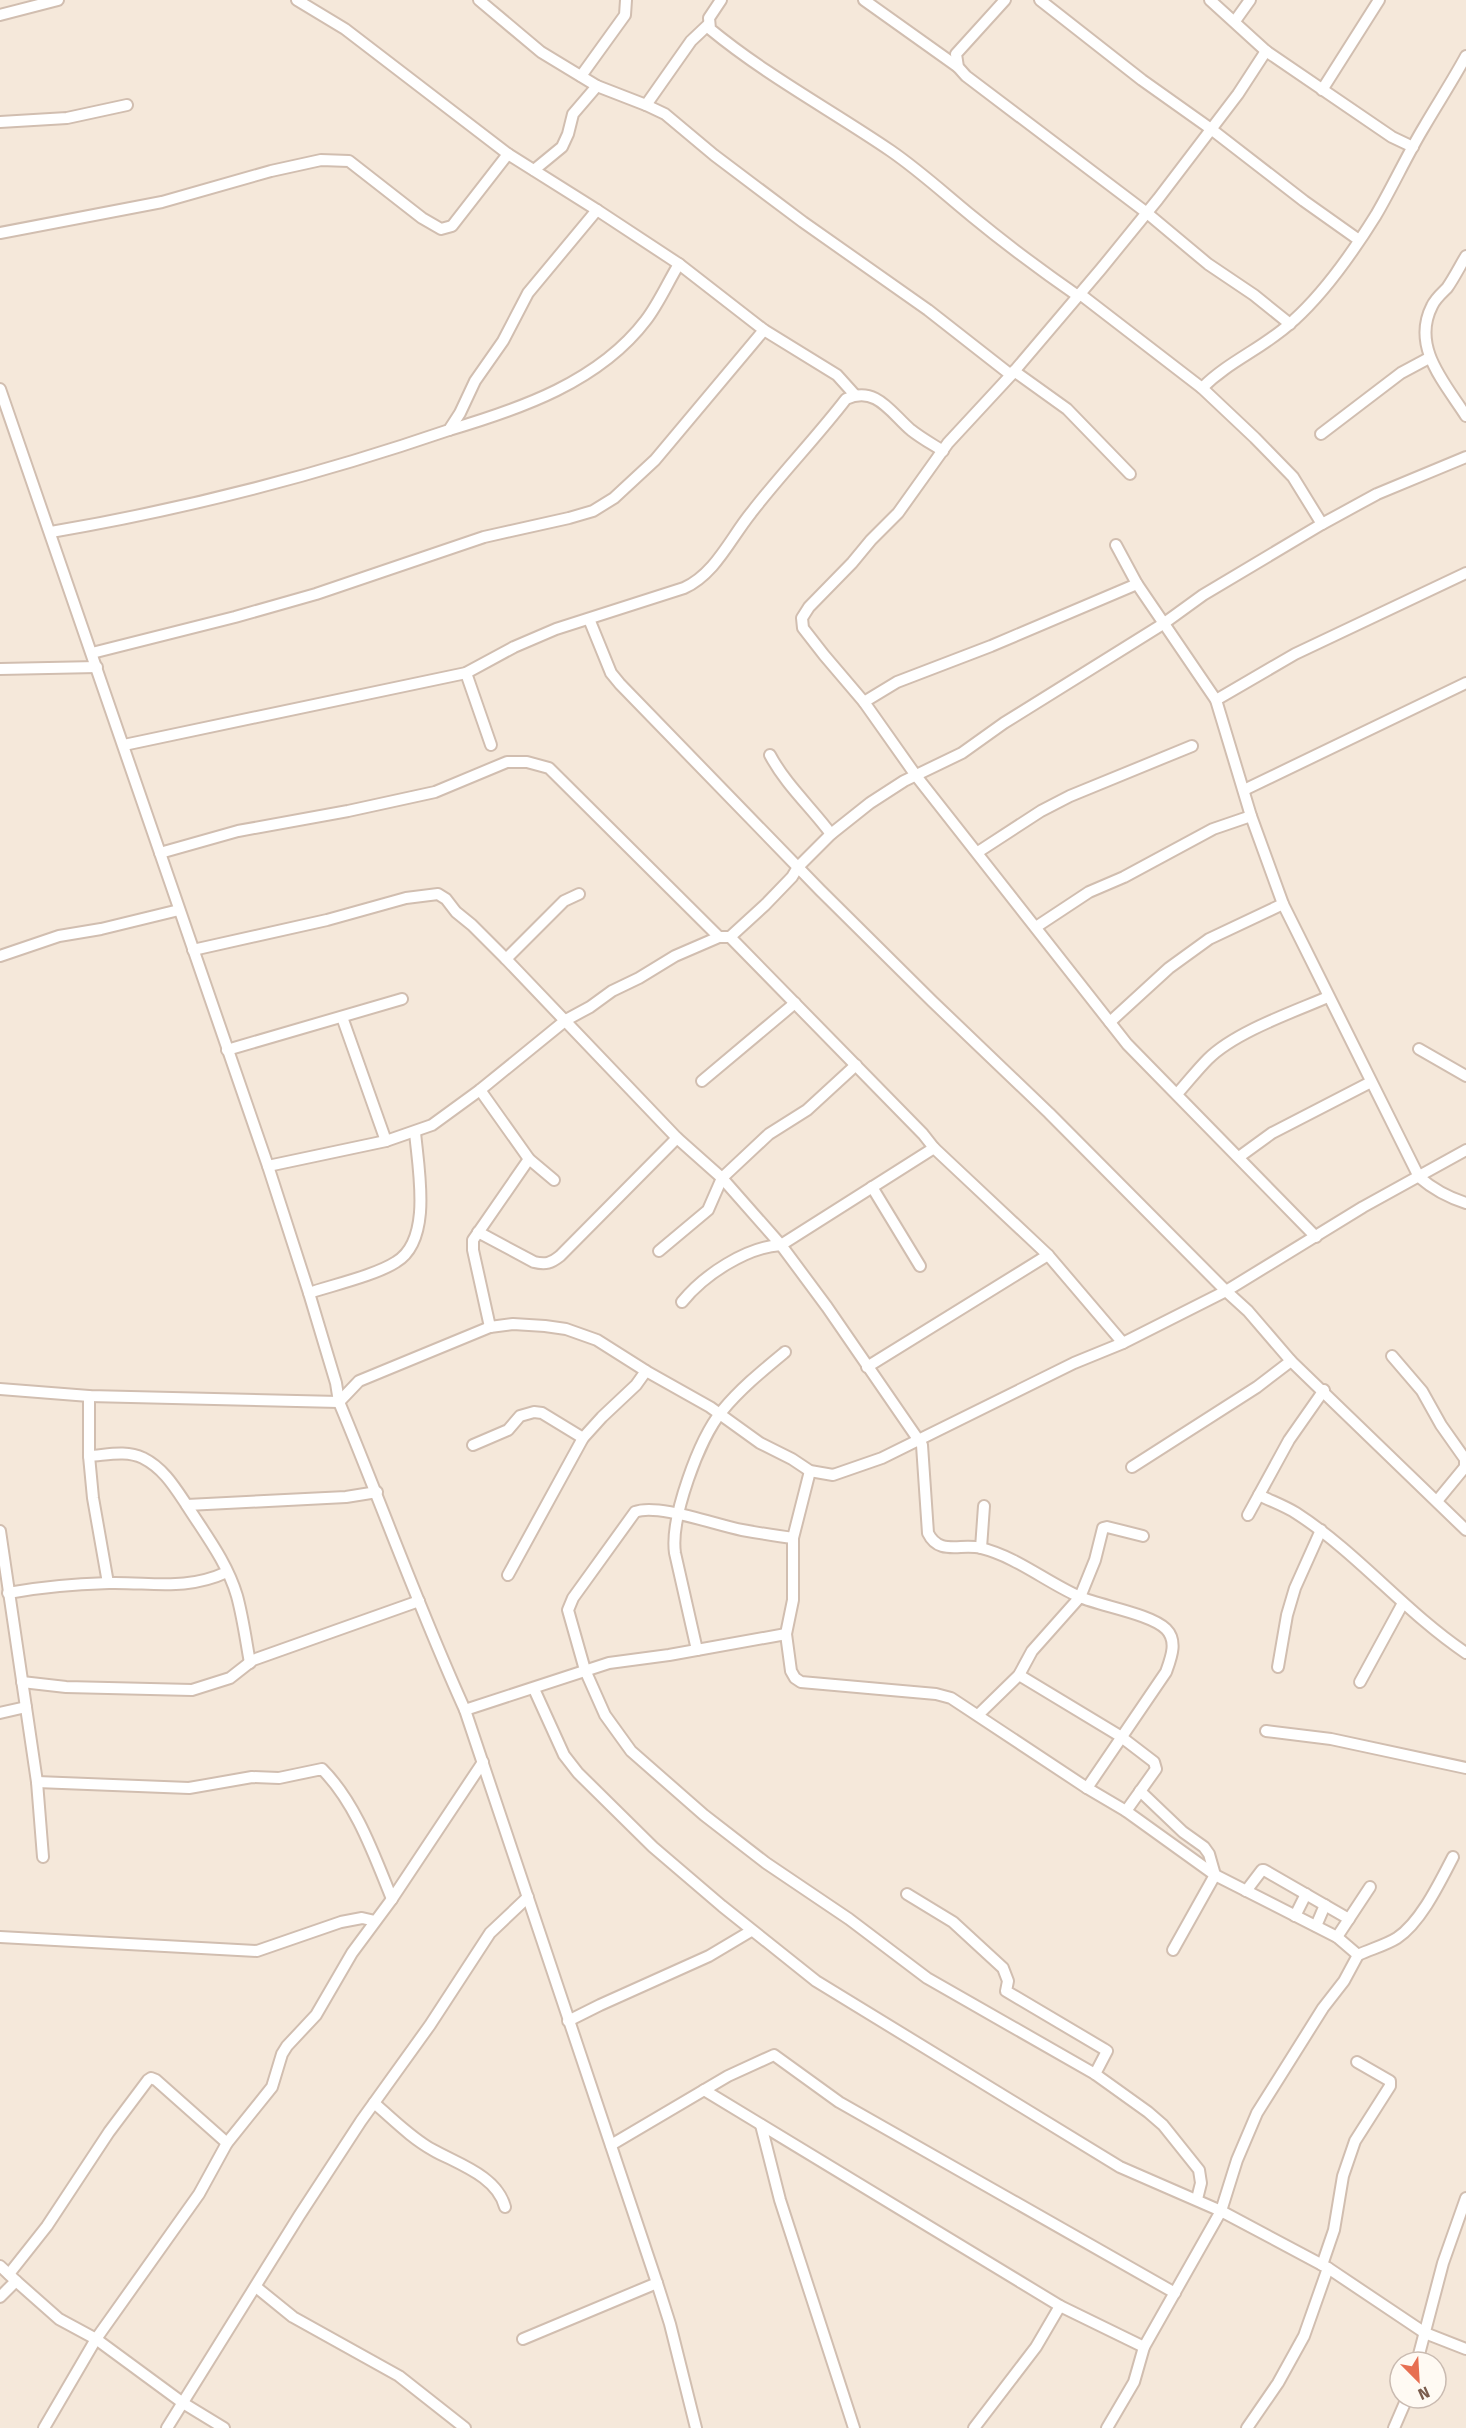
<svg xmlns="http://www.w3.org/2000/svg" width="1466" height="2428" font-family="'Fira Sans',sans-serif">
<rect width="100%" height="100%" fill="#fdf6ec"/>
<!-- residential -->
<path fill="#f5e8da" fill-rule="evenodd" d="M0,0H1466V2428H0ZM1400,2362H1436V2398H1400Z"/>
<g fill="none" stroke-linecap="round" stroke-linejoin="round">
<!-- street casing -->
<g stroke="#d1beb0" stroke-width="14">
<g id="street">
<polyline points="479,0 541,52 597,86 646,105 665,114 714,155 803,222 928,310 1011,375"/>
<path d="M721,0L709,18L710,29C767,76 831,110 891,151C920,171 946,195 973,217C1007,245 1042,271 1078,296"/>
<polyline points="864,0 958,67"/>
<polyline points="1005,0 956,54 958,67 966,76 1147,213 1208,264 1254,295 1290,324"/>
<polyline points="1040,0 1142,80 1211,129 1304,201 1359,240"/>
<polyline points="1210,0 1266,51 1392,137 1413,147"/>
<polyline points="0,15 58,0"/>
<polyline points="1235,21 1250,0"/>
<polyline points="1266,51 1238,94 1158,199 1101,269 1011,375 948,443 898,513 871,540 852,563 809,607 802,618 803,628 824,655 864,702 917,777 1127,1044 1316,1237"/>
<polyline points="581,76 625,15 626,0"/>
<polyline points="1322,90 1379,0"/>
<polyline points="646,105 691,41 709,24"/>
<polyline points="0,122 67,118 127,105"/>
<polyline points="534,170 562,147 568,134 573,114 597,86"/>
<polyline points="597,210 679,264 764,330 837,375 855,395"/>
<polyline points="0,233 162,202 271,171 321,160 349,161 422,218 441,229 452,226 508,154"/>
<path d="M1466,256C1460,266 1454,278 1447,288C1442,293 1435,299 1432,306C1411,347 1445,383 1466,416"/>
<polyline points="1080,294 1202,388 1255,438 1293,477 1322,524"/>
<polyline points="1014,371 1067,409 1130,474"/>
<path d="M1202,388C1230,360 1266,347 1294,320C1326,291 1353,252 1376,215C1393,186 1407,155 1424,127C1438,103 1453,80 1466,56"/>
<path d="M0,389L268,1166L309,1293L336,1383L339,1402C382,1505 419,1609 465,1710L657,2283L670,2324L696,2428"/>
<path d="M449,430C520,409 599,382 646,320C659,303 668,282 679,264"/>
<polyline points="1321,434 1401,373 1429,358"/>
<path d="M51,532C186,509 318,475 449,430L460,413L475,381L503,341L528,293L597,210L508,154L345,29L297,0"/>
<path d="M1116,545L1137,584L1216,700L1251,816L1283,904L1419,1177C1434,1190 1447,1197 1466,1203"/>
<polyline points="589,619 611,673 620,684 820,890 933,1002 1049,1113 1226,1291 1248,1311 1291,1361 1466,1530"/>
<polyline points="92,653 235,617 316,594 484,537 569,518 593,511 614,498 655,460 764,330"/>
<polyline points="0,669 97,667"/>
<polyline points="466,673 491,745"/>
<polyline points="1216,700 1295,654 1466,573"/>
<polyline points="864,702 897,682 991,646 1137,584"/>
<path d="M124,745L466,673L514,647L556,629L684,588C715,574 730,539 751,513C781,474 816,438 846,399C876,385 891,413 911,430C921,438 932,444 943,451"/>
<path d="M770,755C786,785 811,807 831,834"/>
<polyline points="1244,790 1466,683"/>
<polyline points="978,852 1041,811 1070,796 1192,746"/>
<polyline points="160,853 238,831 348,811 435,792 507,762 527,762 549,768 719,937 730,937 923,1134 934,1148 1048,1255 1123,1343"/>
<polyline points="1036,927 1089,892 1124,877 1213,829 1251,816"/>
<polyline points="730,937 765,905 792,877 798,867 831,834 870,803 904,781 962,753 1004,723 1163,624 1203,595 1322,524 1377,494 1466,457"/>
<path d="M193,950L327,920L406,898L438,894L446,899L456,912L472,925L506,959L677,1138L722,1178L781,1245L827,1307L922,1445L928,1533C939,1556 961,1543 981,1548C1017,1557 1046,1582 1080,1597C1101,1606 1151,1614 1166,1629C1178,1641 1171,1658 1166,1672L1087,1788"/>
<polyline points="0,956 59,936 101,929 179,910"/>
<polyline points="506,959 564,901 579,894"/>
<polyline points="342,1017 386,1141"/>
<polyline points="1110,1022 1169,968 1209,939 1283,904"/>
<polyline points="1419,1049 1466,1076"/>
<polyline points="227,1050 402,999"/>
<polyline points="702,1081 795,1003"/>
<polyline points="480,1090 529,1159 554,1180"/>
<path d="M1177,1094C1187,1083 1197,1070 1208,1059C1235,1032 1293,1012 1328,997"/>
<polyline points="1239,1157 1272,1133 1371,1082"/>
<polyline points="268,1166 386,1141 432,1125 480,1090 566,1020 590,1007 612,991 639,978 675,956 719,937"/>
<polyline points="872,1187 920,1266"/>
<path d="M478,1232L534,1262C546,1265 551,1263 560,1256L677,1138"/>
<polyline points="659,1251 708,1210 722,1178 769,1134 807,1110 856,1065"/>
<path d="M309,1293C333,1285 376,1275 396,1262C433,1240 418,1168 415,1132"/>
<path d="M682,1302C704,1275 746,1247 781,1245L934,1148"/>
<polyline points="490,1327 473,1250 473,1240 529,1159"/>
<polyline points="1392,1356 1422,1391 1441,1425 1465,1459 1465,1467 1437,1501"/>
<polyline points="867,1367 1048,1255"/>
<polyline points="0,1389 89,1396 339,1402 359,1381 490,1327 513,1324 545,1326 566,1329 597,1340 646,1371 710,1407 760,1443 792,1459 810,1471 833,1475 882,1458 1074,1363 1123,1343 1226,1291 1363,1207 1466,1150"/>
<polyline points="89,1396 89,1456 93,1498 108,1583"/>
<polyline points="473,1445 508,1430 520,1416 534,1412 542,1413 583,1438"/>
<path d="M89,1456C107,1455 126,1450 143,1458C163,1468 174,1486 186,1504C205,1534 227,1562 237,1596C243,1618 246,1641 250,1663"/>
<polyline points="1132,1467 1257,1387 1291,1361"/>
<polyline points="810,1471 793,1538 793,1600 786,1634 791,1671 795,1678 801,1682 936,1694 951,1698 1087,1788 1126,1811 1215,1875 1337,1937 1358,1955 1344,1981 1323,2008 1257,2113 1237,2160 1221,2211 1144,2347 1134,2382 1107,2428"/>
<path d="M1259,1495C1271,1501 1285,1506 1296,1513C1358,1553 1405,1612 1466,1653"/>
<polyline points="187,1505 346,1497 377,1492"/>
<polyline points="1248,1515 1289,1440 1324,1390"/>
<polyline points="0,1531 37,1782 43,1857"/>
<path d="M793,1538C776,1536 759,1533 742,1530C716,1525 657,1503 635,1512L573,1598L568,1610L585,1670L605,1715L631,1751L704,1815L766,1863L849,1919L927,1978L1095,2074L1148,2112L1163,2125L1199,2170L1201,2183L1197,2199"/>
<polyline points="981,1548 984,1506"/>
<polyline points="508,1575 583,1438 602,1417 636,1385 646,1371"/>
<path d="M8,1593C40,1587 75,1584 109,1583C152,1582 186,1591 227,1572"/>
<path d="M697,1650L675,1553C670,1518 699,1439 722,1411C740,1389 762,1371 785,1352"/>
<polyline points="1278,1667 1287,1615 1295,1588 1321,1530"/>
<polyline points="1019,1675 1120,1736 1154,1762 1156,1769 1126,1811"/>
<polyline points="22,1682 66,1687 192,1690 230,1678 253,1660 419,1601"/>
<polyline points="1360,1682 1403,1603"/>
<polyline points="534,1689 564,1755 578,1773 653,1847 722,1906 816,1981 1120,2167 1221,2211 1328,2268 1425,2333 1466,2349"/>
<polyline points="465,1710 609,1663 669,1655 786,1634"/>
<polyline points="0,1713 26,1707"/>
<polyline points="978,1715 1019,1675 1032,1651 1080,1597 1095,1560 1103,1528 1107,1527 1143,1536"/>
<polyline points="1266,1731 1331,1739 1466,1768"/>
<path d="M37,1782L189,1788L252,1777L279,1778L322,1769C356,1803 374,1855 392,1899"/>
<polyline points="1140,1791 1183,1832 1204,1847 1209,1854 1215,1875 1173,1950"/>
<polyline points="1246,1891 1262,1870 1264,1870 1349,1919"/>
<polyline points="907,1894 953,1922 1003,1968 1008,1981 1006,1991 1104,2049 1107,2051 1095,2074"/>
<polyline points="1295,1916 1306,1894"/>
<polyline points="1316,1926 1325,1905"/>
<polyline points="0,1937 257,1951 341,1922 362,1918 375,1921"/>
<polyline points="1337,1937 1370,1887"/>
<path d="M1358,1955C1371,1949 1386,1945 1397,1938C1421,1922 1440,1882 1453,1857"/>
<polyline points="568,2021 600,2005 709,1956 751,1931"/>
<polyline points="704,2090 1060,2306 1144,2347"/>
<path d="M374,2103C393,2119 411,2138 433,2150C458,2164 497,2176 505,2207"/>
<polyline points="761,2125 780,2200 854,2428"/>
<polyline points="611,2145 728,2076 774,2055 839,2102 1175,2293"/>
<polyline points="1322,2265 1334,2230 1343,2176 1355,2141 1390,2086 1390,2081 1357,2062"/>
<polyline points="0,2266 16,2281 0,2297"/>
<polyline points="9,2274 47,2226 109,2132 148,2080 151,2078 156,2080 227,2143"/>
<polyline points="16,2281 59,2319 96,2339 183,2403 224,2428"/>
<polyline points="256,2287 293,2317 399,2376 465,2428"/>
<polyline points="523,2339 657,2283"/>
<polyline points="1417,2362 1443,2263 1466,2198"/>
<polyline points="44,2428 96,2339 199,2194 227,2143 272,2087 282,2054 287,2046 316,2015 352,1953 392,1899 483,1762"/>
<polyline points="167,2428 299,2216 361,2121 430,2025 490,1933 528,1897"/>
<polyline points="974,2428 1036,2347 1060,2306"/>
<polyline points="1247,2428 1278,2383 1304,2336 1328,2268"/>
<polyline points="1394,2428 1407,2398"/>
</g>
</g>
<!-- street -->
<use href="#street" stroke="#fff" stroke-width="10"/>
</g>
<!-- north arrow -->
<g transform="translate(1418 2380) rotate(156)"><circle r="28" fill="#fffaf3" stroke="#cabbb1" stroke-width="1.5"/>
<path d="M0-4.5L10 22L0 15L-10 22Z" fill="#e76f51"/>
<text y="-9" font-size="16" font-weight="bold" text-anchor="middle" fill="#7a5c4d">N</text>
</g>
</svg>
